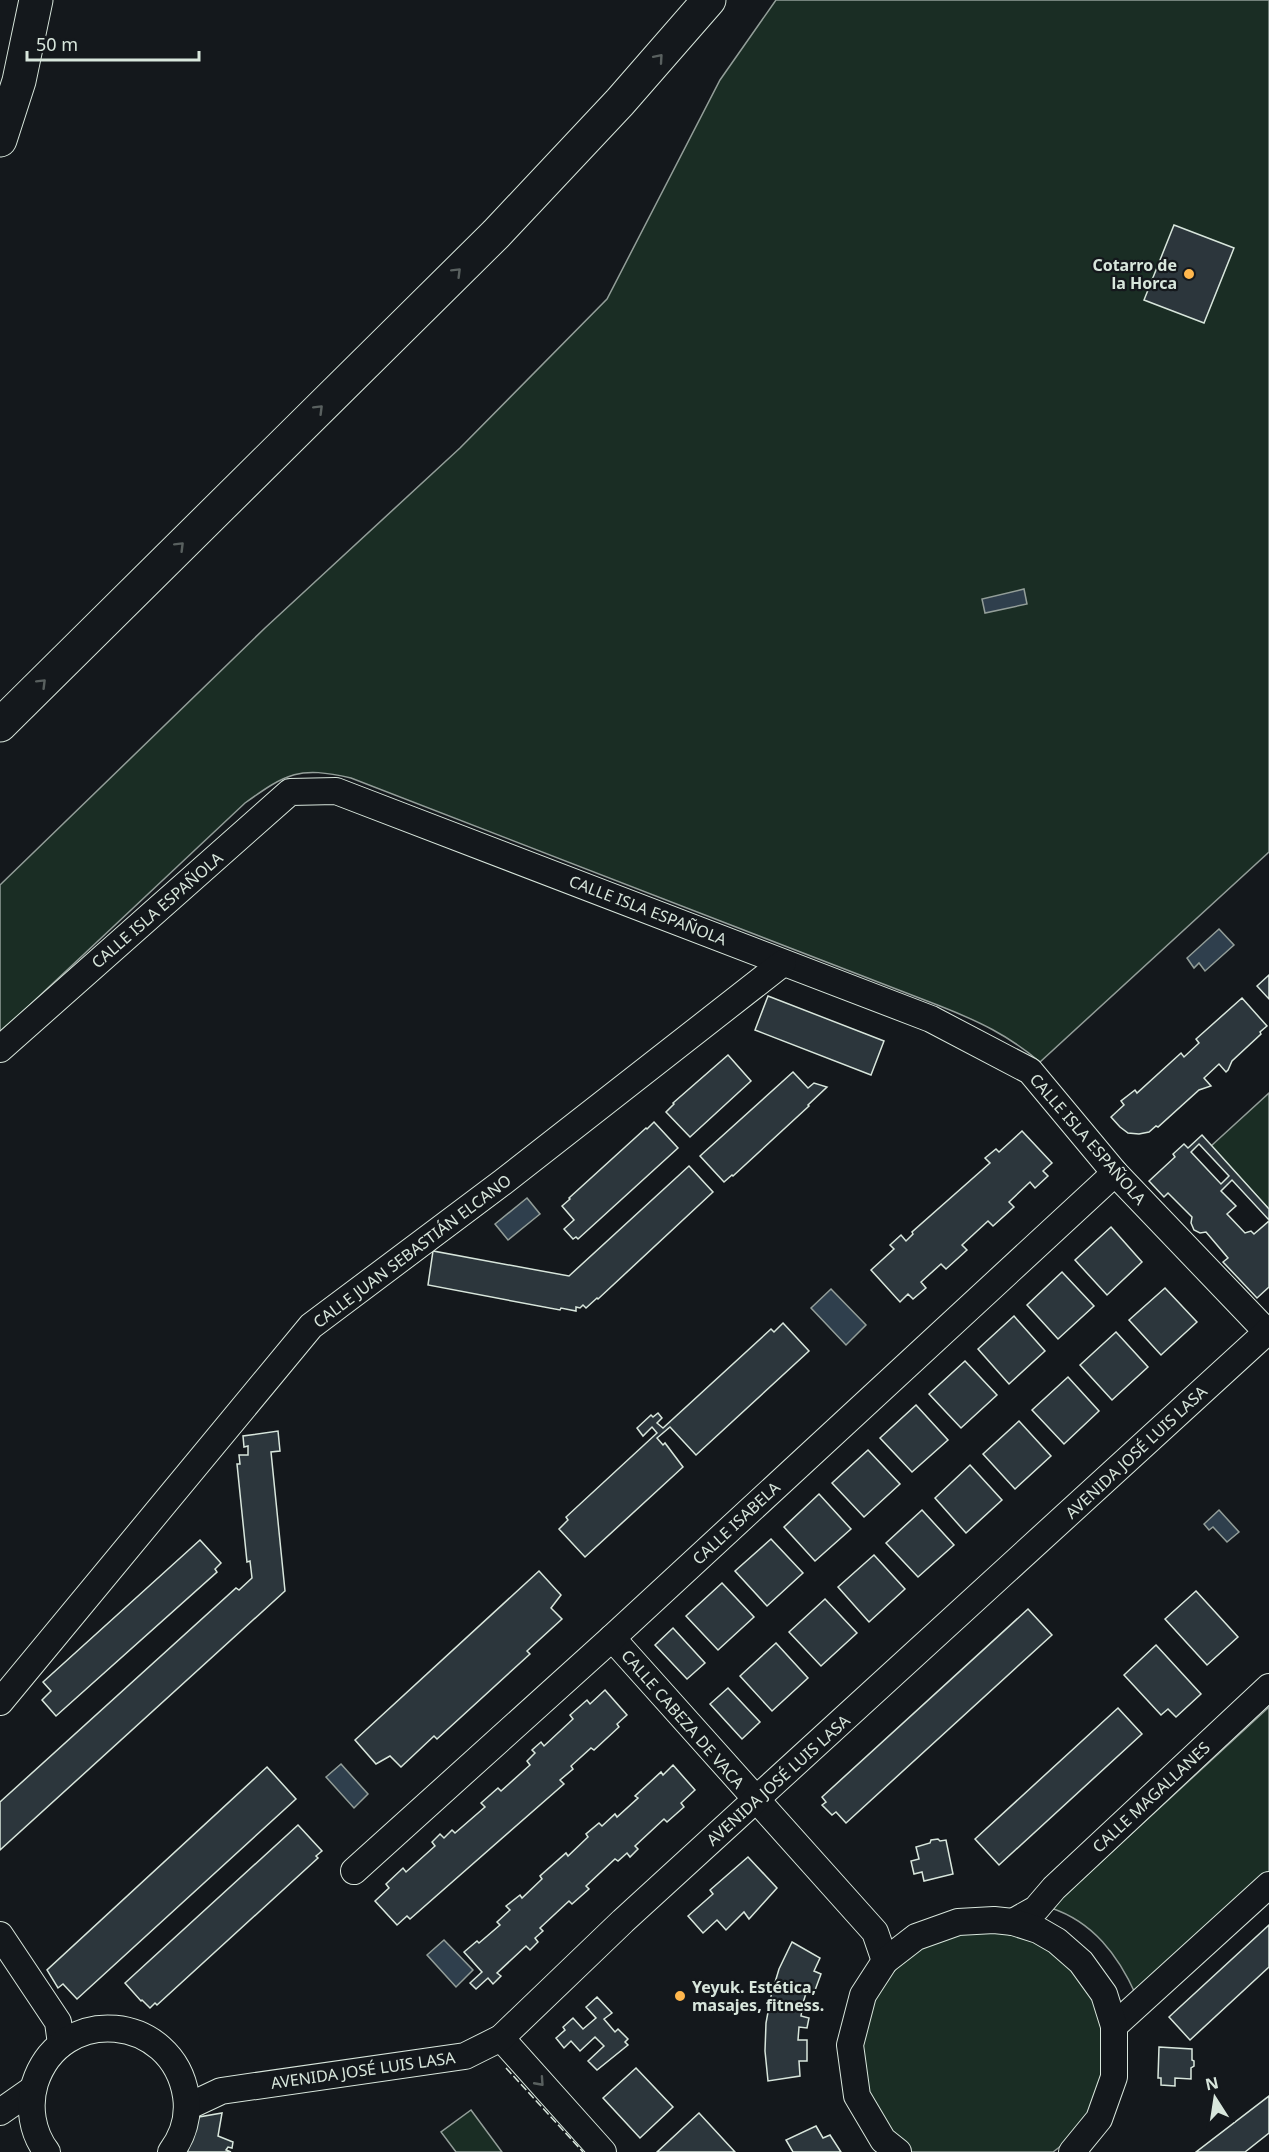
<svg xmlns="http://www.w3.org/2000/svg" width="1269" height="2152" font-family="'Noto Sans',sans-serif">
<rect width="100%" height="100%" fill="#14181c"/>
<!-- green -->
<g fill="#1a2d24" stroke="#939e99" stroke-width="1.5">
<path d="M776,0H1269V852L1040,1062C1008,1035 978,1021 940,1006L351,778C299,766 287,773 245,803L0,1033V885L265,628L460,448L607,299L720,80Z"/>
<polygon points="1269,1093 1269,1209 1211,1146"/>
<path d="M1269,1707V1873L1136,1995C1118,1955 1093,1922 1051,1908Z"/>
<polygon points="1003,1931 1027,1937 1049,1948 1068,1964 1095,2003 1103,2027 1104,2075 1085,2120 1070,2139 1053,2152 911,2152 896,2140 869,2100 859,2054 878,1986 911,1952 955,1932"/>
<polygon points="471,2110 502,2152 456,2152 441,2132"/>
</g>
<!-- water -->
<g fill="#2f3f4d" stroke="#939e99" stroke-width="1.5">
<polygon points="1024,589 1027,604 985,613 982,599"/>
<polygon points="1219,929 1234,945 1205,971 1199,963 1194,968 1187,958"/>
<polygon points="527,1198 540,1214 508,1240 495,1224"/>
<polygon points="831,1289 866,1325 846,1345 811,1308"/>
<polygon points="1219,1510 1239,1532 1227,1542 1213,1527 1209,1530 1204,1524"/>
<polygon points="341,1764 368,1794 354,1808 326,1777"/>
<polygon points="444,1940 473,1970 456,1987 427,1955"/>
</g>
<!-- building -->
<g fill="#2c363c" stroke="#d8e6dc" stroke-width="1.5" fill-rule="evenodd">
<polygon points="1174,225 1234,248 1204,323 1144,300"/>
<polygon points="1269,975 1269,999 1257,986"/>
<polygon points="768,996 884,1041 871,1075 755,1030"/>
<polygon points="1242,998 1267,1026 1260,1032 1261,1034 1232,1061 1228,1070 1226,1072 1219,1064 1204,1078 1211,1086 1199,1090 1158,1127 1156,1126 1149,1132 1139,1134 1128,1133 1120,1127 1111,1117 1124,1105 1121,1101 1135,1090 1137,1093 1181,1053 1184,1057 1199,1043 1196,1039"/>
<polygon points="728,1055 751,1081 690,1137 666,1112 674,1104 673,1103"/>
<polygon points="793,1072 808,1088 814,1083 827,1087 808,1105 809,1106 733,1176 732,1175 724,1182 700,1156"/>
<polygon points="654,1122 678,1148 578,1239 576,1237 573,1239 564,1229 574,1220 562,1206 570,1199 569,1198 646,1128 647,1129"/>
<polygon points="1022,1131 1052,1163 1043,1171 1048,1176 1035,1188 1030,1182 1009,1202 1014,1207 993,1226 988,1221 962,1245 967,1250 946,1269 941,1264 921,1282 926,1288 913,1299 908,1294 900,1302 871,1270 894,1249 890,1245 901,1235 906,1241 913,1234 912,1232 990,1163 985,1158 996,1149 999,1152"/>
<path d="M1202,1135L1269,1209V1220L1232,1180L1221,1191L1236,1206L1227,1214L1245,1233L1251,1231L1254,1234L1269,1221V1287L1257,1298L1223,1262L1228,1258L1206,1232L1200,1233L1194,1230L1191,1223L1192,1217L1168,1193L1164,1197L1149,1181L1175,1157L1173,1154L1184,1144L1188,1148ZM1199,1144L1229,1176L1221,1184L1191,1152Z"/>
<polygon points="689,1166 713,1192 598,1299 597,1298 586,1308 583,1305 580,1308 576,1307 576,1311 561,1308 560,1310 428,1285 433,1251 569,1276"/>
<polygon points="1111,1227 1142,1262 1107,1295 1075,1260"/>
<polygon points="1062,1272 1094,1306 1058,1339 1027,1305"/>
<polygon points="1165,1288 1197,1322 1161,1355 1129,1320"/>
<polygon points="1014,1316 1045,1351 1009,1384 978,1349"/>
<polygon points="783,1323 809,1351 696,1455 670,1427 657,1438 663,1445 665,1443 683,1467 585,1557 559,1529 568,1520 566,1517 657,1433 652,1427 643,1436 637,1428 651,1415 653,1417 658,1413 662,1418 657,1423 663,1428 771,1329 774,1332"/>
<polygon points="1116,1332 1148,1367 1112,1400 1080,1365"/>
<polygon points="965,1361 997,1395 961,1428 929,1394"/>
<polygon points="1068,1377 1099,1411 1064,1444 1032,1410"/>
<polygon points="916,1405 948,1440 912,1472 880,1438"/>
<polygon points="1019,1421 1051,1456 1015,1489 983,1454"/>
<polygon points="278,1431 280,1451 271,1452 285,1591 0,1850 0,1802 236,1588 239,1590 252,1578 250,1561 247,1562 237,1464 240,1464 239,1455 248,1455 248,1446 244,1447 243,1436"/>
<polygon points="868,1450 900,1484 864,1517 832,1483"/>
<polygon points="970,1465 1002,1500 966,1533 935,1498"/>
<polygon points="819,1494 851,1529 815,1561 784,1527"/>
<polygon points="922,1510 954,1545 918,1577 886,1543"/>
<polygon points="771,1539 803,1573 767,1606 735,1571"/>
<polygon points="200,1540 221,1563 215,1569 217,1572 56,1716 42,1700 51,1691 43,1682"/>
<polygon points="874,1555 905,1589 869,1622 838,1587"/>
<polygon points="539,1571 561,1595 551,1608 562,1619 527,1651 530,1654 437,1739 434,1736 401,1767 390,1756 376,1764 355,1740"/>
<polygon points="722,1583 754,1617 718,1650 686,1616"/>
<polygon points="1196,1591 1238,1637 1207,1665 1165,1619"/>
<polygon points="825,1599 857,1633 821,1666 789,1632"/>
<polygon points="1028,1609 1052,1635 846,1823 836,1812 832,1815 822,1805 826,1802 822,1797"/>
<polygon points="673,1628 705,1663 687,1679 655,1645"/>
<polygon points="776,1643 808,1678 772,1711 740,1676"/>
<polygon points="1156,1645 1201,1694 1176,1717 1168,1709 1161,1715 1124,1675"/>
<polygon points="728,1688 760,1722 742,1739 710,1704"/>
<polygon points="605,1690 627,1715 617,1724 619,1727 594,1750 591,1748 571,1766 573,1769 560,1780 564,1784 410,1919 407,1916 397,1925 375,1901 389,1888 386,1884 403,1868 406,1872 435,1846 432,1842 440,1834 444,1838 452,1830 455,1833 485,1807 481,1803 498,1788 501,1791 530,1765 527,1761 535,1753 532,1750 541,1742 544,1746 573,1719 570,1715 587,1700 590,1704"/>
<polygon points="1118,1708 1142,1734 999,1865 975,1839"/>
<polygon points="673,1765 695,1790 681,1803 684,1807 667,1822 664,1819 635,1846 638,1849 630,1857 627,1853 618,1861 615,1859 586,1886 589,1889 572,1904 569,1901 540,1928 543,1931 535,1938 538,1942 530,1950 526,1946 497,1973 501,1976 493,1984 488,1978 476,1989 470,1983 482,1972 464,1952 477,1941 479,1943 500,1925 497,1922 510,1910 506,1906 520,1895 522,1898 542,1879 540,1876 566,1853 568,1856 588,1837 586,1834 599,1823 602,1826 615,1814 617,1817 638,1798 635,1796 661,1772 663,1775"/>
<polygon points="267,1767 296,1799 77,1999 63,1984 58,1988 47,1970"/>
<polygon points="298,1825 322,1851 316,1856 318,1858 157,2005 155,2003 150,2008 142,2000 141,2001 125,1983"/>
<polygon points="938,1839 940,1841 946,1840 953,1874 924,1881 922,1872 914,1874 911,1861 919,1859 916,1847 930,1843 931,1840"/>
<polygon points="748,1857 777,1888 749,1919 744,1912 726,1930 717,1920 703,1933 688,1916 713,1894 710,1890"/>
<polygon points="1269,1925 1269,1967 1190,2040 1169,2017"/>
<polygon points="792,1942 820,1958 814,1971 821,1974 814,1993 807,1990 803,2003 801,2016 809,2018 807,2028 799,2027 798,2040 807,2040 807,2061 799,2061 800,2076 768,2081 765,2051 766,2023 771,1996 779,1969"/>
<polygon points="597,1997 612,2013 604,2019 615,2032 618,2029 628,2039 625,2042 628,2045 597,2070 588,2061 604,2046 595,2037 580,2051 571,2041 564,2048 556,2038 565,2030 563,2027 573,2018 583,2029 596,2018 586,2007"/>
<polygon points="1159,2047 1192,2049 1192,2060 1194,2061 1194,2066 1191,2068 1191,2079 1175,2078 1175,2086 1161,2085 1161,2078 1158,2078"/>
<polygon points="636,2068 673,2107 640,2138 603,2098"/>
<polygon points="1269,2096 1269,2133 1245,2152 1196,2152"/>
<polygon points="222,2113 218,2136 233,2142 232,2148 228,2147 226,2150 231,2152 187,2152 199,2117"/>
<polygon points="699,2113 735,2152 657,2152"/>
<polygon points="816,2126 823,2138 830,2135 841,2152 793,2152 786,2140"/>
</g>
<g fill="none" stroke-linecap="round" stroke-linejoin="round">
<!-- minor casing -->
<g stroke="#d8e6dc" stroke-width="28">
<g id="minor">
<polyline points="0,1049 290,792 336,791 931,1019 1030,1071 1115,1173 1269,1334"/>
<polyline points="612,1638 875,1932 885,1961"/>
<polyline points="0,1702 311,1326 503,1182 783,963"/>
<polyline points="354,1871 612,1638 1115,1173"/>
<polyline points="1013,1922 1036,1909 1054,1888 1269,1687"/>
<polyline points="0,1935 58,2022 61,2044"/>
<polyline points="1114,2026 1269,1885"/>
<polyline points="501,2038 603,2152"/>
<polyline points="187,2107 221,2091 465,2056 501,2038 623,1921 1269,1330"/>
<polyline points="0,2112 33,2089"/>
<path d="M47,2152C32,2133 28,2106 35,2083C61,2003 173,2014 186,2096C189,2116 183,2136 171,2152"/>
<polyline points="898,2152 883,2140 857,2096 850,2045 863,1995 885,1961 916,1937 958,1922 994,1920 1013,1922 1038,1930 1057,1941 1081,1962 1104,1994 1114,2026 1114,2077 1099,2119 1072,2152"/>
</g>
</g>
<!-- highway casing -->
<g stroke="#d8e6dc" stroke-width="35">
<g id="highway">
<polyline points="0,140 19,81 36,0"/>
<polyline points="0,725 496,234 620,102 709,0"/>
</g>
</g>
<!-- minor -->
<use href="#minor" stroke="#14181c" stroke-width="26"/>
<!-- highway -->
<use href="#highway" stroke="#14181c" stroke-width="33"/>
<!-- fence -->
<polyline stroke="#d8e6dc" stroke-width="1.5" stroke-dasharray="8 3" stroke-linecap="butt" points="506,2068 583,2152"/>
</g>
<!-- one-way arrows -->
<defs><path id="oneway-chevron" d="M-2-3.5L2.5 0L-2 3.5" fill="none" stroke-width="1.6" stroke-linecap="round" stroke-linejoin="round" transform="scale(1.5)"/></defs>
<g stroke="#59605f">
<use href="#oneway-chevron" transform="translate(659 58) rotate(-49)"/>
<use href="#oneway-chevron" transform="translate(457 272) rotate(-45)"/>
<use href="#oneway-chevron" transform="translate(319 409) rotate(-45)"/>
<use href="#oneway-chevron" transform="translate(180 546) rotate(-45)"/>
<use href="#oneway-chevron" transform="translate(42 683) rotate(-45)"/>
<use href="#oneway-chevron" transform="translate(540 2082) rotate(48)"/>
</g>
<!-- markers -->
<g fill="#ffb74d" stroke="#14181c" stroke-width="2">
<circle cx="1189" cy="274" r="6"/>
<circle cx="680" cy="1996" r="6"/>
</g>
<g text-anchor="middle" stroke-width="4.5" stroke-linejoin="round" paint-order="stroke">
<!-- poi labels -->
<g font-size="16" font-weight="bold" fill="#d8e6dc" stroke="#14181c" text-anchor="end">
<text x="1177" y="271">Cotarro de<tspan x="1177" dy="18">la Horca</tspan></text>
<text x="692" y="1993" text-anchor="start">Yeyuk. Estética,<tspan x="692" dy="18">masajes, fitness.</tspan></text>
</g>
<!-- street labels -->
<g font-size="16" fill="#d8e6dc" stroke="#14181c">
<text transform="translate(157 910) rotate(-41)" y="6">CALLE ISLA ESPAÑOLA</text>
<text transform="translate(648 910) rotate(21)" y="6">CALLE ISLA ESPAÑOLA</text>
<text transform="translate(1088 1139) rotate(49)" y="6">CALLE ISLA ESPAÑOLA</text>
<text transform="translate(412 1251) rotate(-37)" y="6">CALLE JUAN SEBASTIÁN ELCANO</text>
<text transform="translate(1136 1452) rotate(-43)" y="6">AVENIDA JOSÉ LUIS LASA</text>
<text transform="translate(736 1523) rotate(-43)" y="6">CALLE ISABELA</text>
<text transform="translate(683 1719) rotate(49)" y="6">CALLE CABEZA DE VACA</text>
<text transform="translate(778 1780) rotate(-42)" y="6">AVENIDA JOSÉ LUIS LASA</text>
<text transform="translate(1151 1797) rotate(-43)" y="6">CALLE MAGALLANES</text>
<text transform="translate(363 2070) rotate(-8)" y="6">AVENIDA JOSÉ LUIS LASA</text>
</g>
</g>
<!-- north arrow -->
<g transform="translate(1215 2098) rotate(348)" stroke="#14181c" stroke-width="4.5" paint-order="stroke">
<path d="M0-4.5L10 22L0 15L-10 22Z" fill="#d8e6dc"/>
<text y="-9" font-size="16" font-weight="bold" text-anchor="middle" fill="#d8e6dc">N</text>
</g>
<!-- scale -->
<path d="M27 51v9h172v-9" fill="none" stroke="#d8e6dc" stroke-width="3"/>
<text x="36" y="51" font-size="18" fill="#d8e6dc" stroke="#14181c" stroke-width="4.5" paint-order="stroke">50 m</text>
</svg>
